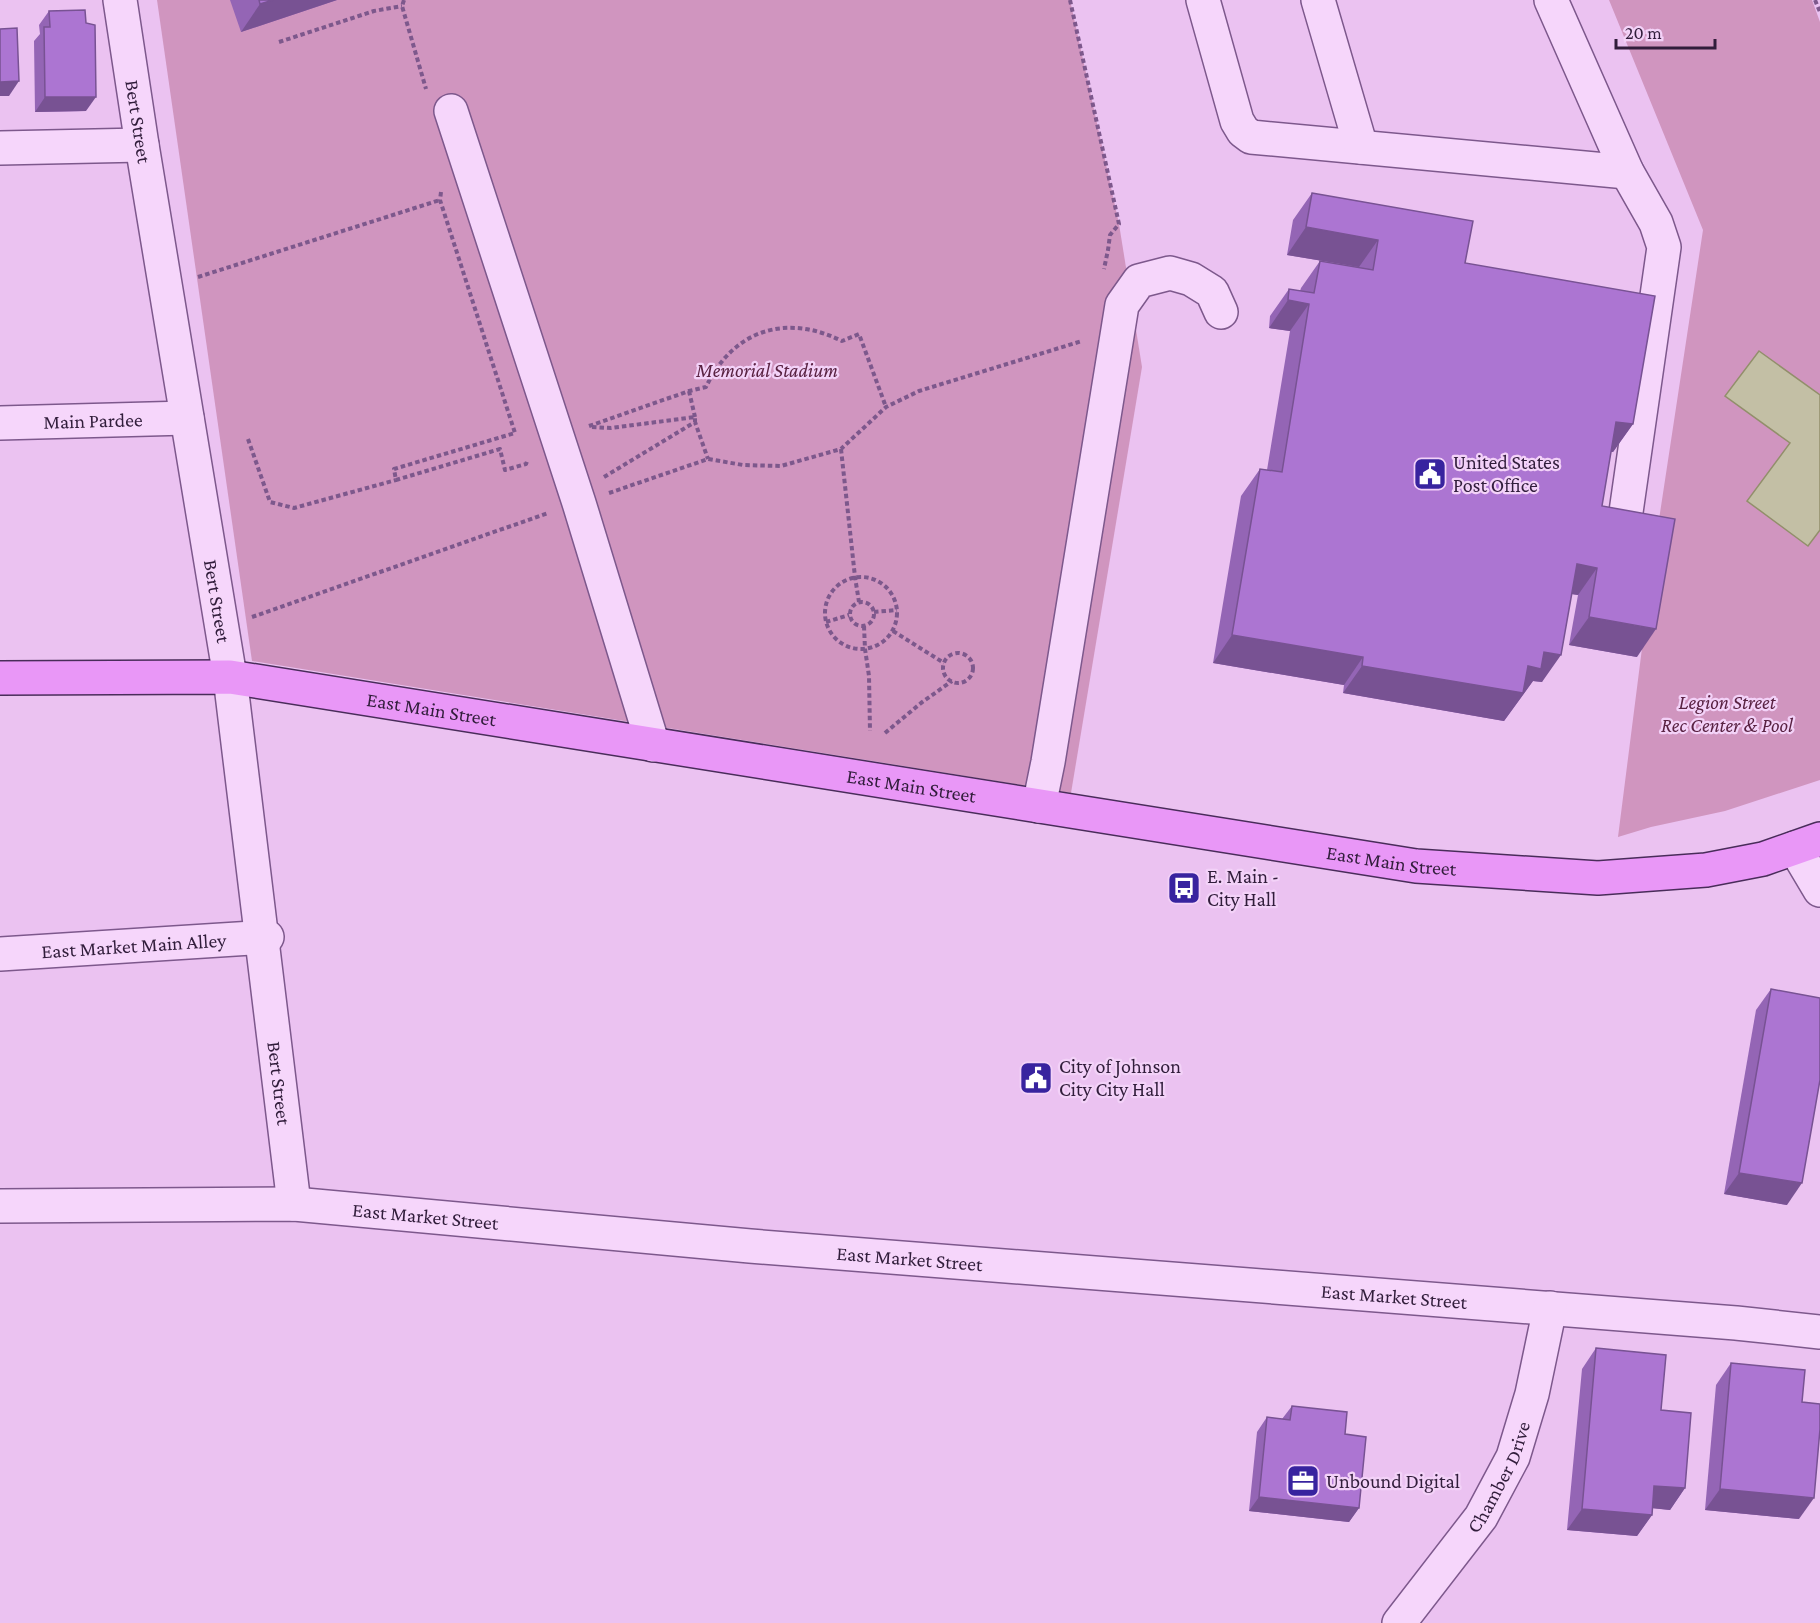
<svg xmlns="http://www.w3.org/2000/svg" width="1820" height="1623" font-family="'Crimson Pro',serif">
<rect width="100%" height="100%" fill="#ebc2f1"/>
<!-- green -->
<g fill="#d095bf">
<polygon points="157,0 1070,0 1119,224 1142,367 1071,793 252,661"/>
<polygon points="1609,0 1812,0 1820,22 1820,780 1725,811 1651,827 1618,837 1655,546 1703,230"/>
</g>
<!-- water -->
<polygon fill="#c3bfa5" stroke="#928f6b" stroke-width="1.5" points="1759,351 1820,395 1820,530 1808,546 1747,501 1790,443 1725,396"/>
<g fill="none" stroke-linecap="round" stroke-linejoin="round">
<!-- minor casing -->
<g stroke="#7d588c" stroke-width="36">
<g id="minor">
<path id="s1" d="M120,0L142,145L230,677L294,1204"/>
<polyline points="1203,0 1237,121 1243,131 1251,137 1627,172"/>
<polyline points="1318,0 1361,147"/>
<polyline points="1551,0 1627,172 1656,223 1664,247 1626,512"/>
<polyline points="451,111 579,503 653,745"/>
<polyline points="0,148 142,145"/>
<path id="s2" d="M0,423L187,418"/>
<polyline points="1039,806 1048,762 1122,305 1139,281 1170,273 1191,279 1212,292 1221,312"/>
<polyline points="1795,848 1820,890"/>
<path id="s3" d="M0,954L267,937"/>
<path id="s4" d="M0,1206L294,1204L750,1246L1736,1323L1820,1332"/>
<path id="s5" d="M1399,1623L1481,1517L1513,1457L1532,1394L1550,1308"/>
</g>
</g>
<!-- major casing -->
<g stroke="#492c5a" stroke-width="36">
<g id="major">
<path id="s6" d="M0,678L230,677L1416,866L1598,878L1706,870L1763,859L1820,839"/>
</g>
</g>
<!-- path -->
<g stroke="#7d588c" stroke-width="4" stroke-dasharray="4.5 3" stroke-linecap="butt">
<polyline points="404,0 402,6 426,89"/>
<polyline points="1070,0 1119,224 1110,235 1108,250 1104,269"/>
<polyline points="1815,0 1820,12"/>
<polyline points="279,42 374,11 402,6"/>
<polyline points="441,192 440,200 515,433 394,469 396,480 500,449 505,470 526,464 528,459"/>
<polyline points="198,277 440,200"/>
<polyline points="689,391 695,417"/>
<path d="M589,426L689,391L706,387C733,330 786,313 842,341L859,334L886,407"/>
<polyline points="592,427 611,428 695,417 695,422"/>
<polyline points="248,439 270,502 294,508 396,480"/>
<polyline points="841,449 855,577 859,602"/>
<polyline points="604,477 695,422 708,459"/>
<polyline points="609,493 708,459 743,465 781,466 841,449 886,407 919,391 1082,341"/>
<circle cx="861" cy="613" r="36"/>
<circle cx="862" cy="614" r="12"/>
<polyline points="874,612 897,610"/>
<polyline points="252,617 548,513"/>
<polyline points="826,622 849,615"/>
<polyline points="864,626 865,649 869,676 870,731"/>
<polyline points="893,631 944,663"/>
<circle cx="958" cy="668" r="15"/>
<polyline points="885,733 921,703 952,681"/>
</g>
<!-- minor -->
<use href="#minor" stroke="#f6d6fb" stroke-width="33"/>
<!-- major -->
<use href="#major" stroke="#e997f7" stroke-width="33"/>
</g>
<!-- wall -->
<g fill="#9465b5">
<polygon points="230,0 337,0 241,32"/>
<polygon points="49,11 86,111 35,112 34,41 40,34 39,25"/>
<polygon points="1312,193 1465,263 1633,424 1613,452 1611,452 1602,506 1637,657 1569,645 1578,595 1572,594 1542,682 1533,681 1504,721 1343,693 1344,685 1213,663 1241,496 1260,469 1267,470 1290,331 1269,328 1270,316 1289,289 1300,291 1301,288 1320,261 1359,267 1287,255 1293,220"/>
<polygon points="1771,989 1787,1205 1724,1194 1756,1010"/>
<polygon points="1596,1348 1661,1410 1685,1488 1670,1510 1653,1508 1652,1515 1637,1536 1567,1530 1582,1369"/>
<polygon points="1731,1363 1802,1402 1799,1519 1705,1510 1716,1385"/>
<polygon points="1292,1406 1345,1434 1359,1508 1349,1522 1249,1511 1257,1432 1267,1417 1282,1419"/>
</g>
<!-- shaded-wall -->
<g fill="#785293">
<polygon points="273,0 337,0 241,32 260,4"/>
<polygon points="19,81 9,96 0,96 0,82"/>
<polygon points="45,97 96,97 86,111 35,112"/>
<polygon points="1306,227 1378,240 1359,267 1287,255"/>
<polygon points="1288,300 1309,304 1290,331 1269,328"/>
<polygon points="1616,422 1633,424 1613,452 1597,449"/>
<polygon points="1577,564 1597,568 1578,595 1557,592"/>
<polygon points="1589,617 1656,629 1637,657 1569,645"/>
<polygon points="1232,635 1363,657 1344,685 1213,663"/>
<polygon points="1544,652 1561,655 1542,682 1533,681 1504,721 1343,693 1362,666 1528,666"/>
<polygon points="1739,1173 1802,1183 1787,1205 1724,1194"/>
<polygon points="1654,1486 1685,1488 1670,1510 1640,1507"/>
<polygon points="1720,1489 1814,1498 1799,1519 1705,1510"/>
<polygon points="1259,1497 1359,1508 1349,1522 1249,1511"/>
<polygon points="1582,1509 1652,1515 1637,1536 1567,1530"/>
</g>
<!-- building -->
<g fill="#ac75d2" stroke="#785293" stroke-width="1.5">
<polygon points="259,0 273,0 260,4"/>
<polygon points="85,10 86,23 95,25 96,97 45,97 44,27 50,27 49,11"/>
<polygon points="17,28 19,81 0,82 0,29"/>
<polygon points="1312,193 1473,221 1465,263 1655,296 1633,424 1616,422 1602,506 1675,519 1656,629 1589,617 1597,568 1577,564 1561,655 1544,652 1541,669 1528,666 1523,693 1362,666 1363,657 1232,635 1260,469 1282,472 1309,304 1288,300 1289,289 1314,293 1320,261 1373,270 1378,240 1306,227"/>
<polygon points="1771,989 1820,998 1820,1080 1802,1183 1739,1173"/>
<polygon points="1596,1348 1666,1355 1661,1410 1691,1413 1685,1488 1654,1486 1652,1515 1582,1509"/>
<polygon points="1731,1363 1805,1370 1802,1402 1820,1404 1820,1429 1814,1498 1720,1489"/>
<polygon points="1292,1406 1347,1412 1345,1434 1366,1437 1359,1508 1259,1497 1267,1417 1290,1420"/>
</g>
<!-- icons -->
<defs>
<g id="civic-square" transform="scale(1.725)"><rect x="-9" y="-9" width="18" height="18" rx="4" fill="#38239f" stroke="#f3d2f8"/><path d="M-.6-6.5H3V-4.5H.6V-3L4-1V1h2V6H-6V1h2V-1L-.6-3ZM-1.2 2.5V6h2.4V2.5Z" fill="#fff"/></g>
<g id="bus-square" transform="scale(1.725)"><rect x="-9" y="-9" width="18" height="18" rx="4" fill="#38239f" stroke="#f3d2f8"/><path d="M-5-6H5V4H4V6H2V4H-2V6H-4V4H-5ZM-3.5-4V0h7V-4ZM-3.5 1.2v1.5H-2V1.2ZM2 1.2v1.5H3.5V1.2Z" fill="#fff"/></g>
<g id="office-square" transform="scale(1.725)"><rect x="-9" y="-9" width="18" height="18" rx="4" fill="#38239f" stroke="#f3d2f8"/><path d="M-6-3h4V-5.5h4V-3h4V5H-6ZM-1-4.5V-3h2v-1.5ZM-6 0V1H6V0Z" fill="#fff"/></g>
</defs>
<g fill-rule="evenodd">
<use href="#civic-square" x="1430" y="474"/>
<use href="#bus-square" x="1184" y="888"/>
<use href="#civic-square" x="1036" y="1078"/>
<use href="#office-square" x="1303" y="1481"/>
</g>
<g text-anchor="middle" stroke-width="4.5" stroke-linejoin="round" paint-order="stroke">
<!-- street labels -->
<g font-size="20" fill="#311d3b" stroke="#f3d2f8">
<text dy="7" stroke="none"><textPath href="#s1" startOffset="123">Bert Street</textPath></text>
<text dy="7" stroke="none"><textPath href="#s2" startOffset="93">Main Pardee</textPath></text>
<text dy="7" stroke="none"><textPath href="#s1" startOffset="609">Bert Street</textPath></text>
<text dy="7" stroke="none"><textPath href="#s6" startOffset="434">East Main Street</textPath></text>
<text dy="7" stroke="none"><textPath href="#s6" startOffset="920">East Main Street</textPath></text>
<text dy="7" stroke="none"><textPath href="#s6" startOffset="1406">East Main Street</textPath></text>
<text dy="7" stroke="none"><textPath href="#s3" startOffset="134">East Market Main Alley</textPath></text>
<text dy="7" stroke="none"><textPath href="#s1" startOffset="1095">Bert Street</textPath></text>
<text dy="7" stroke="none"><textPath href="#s4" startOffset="426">East Market Street</textPath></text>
<text dy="7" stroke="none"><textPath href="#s4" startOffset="912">East Market Street</textPath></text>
<text dy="7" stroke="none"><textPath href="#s4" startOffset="1398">East Market Street</textPath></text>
<text dy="7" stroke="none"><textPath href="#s5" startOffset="178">Chamber Drive</textPath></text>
</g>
<!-- park labels -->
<g font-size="20" font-style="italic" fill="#592242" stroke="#f3d2f8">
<text x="767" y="377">Memorial Stadium</text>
<text x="1727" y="709">Legion Street<tspan x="1727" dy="23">Rec Center &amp; Pool</tspan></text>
</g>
<!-- poi labels -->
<g font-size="20" fill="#311d3b" stroke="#f3d2f8" text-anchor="start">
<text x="1453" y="469">United States<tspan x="1453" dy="23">Post Office</tspan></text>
<text x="1207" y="883">E. Main -<tspan x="1207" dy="23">City Hall</tspan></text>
<text x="1059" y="1073">City of Johnson<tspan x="1059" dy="23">City City Hall</tspan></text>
<text x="1326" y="1488">Unbound Digital</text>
</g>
</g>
<!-- scale -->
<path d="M1616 39v9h99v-9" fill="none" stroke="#311d3b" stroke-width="3"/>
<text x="1625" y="39" font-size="18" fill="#311d3b" stroke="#f3d2f8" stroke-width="4.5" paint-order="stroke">20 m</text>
</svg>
